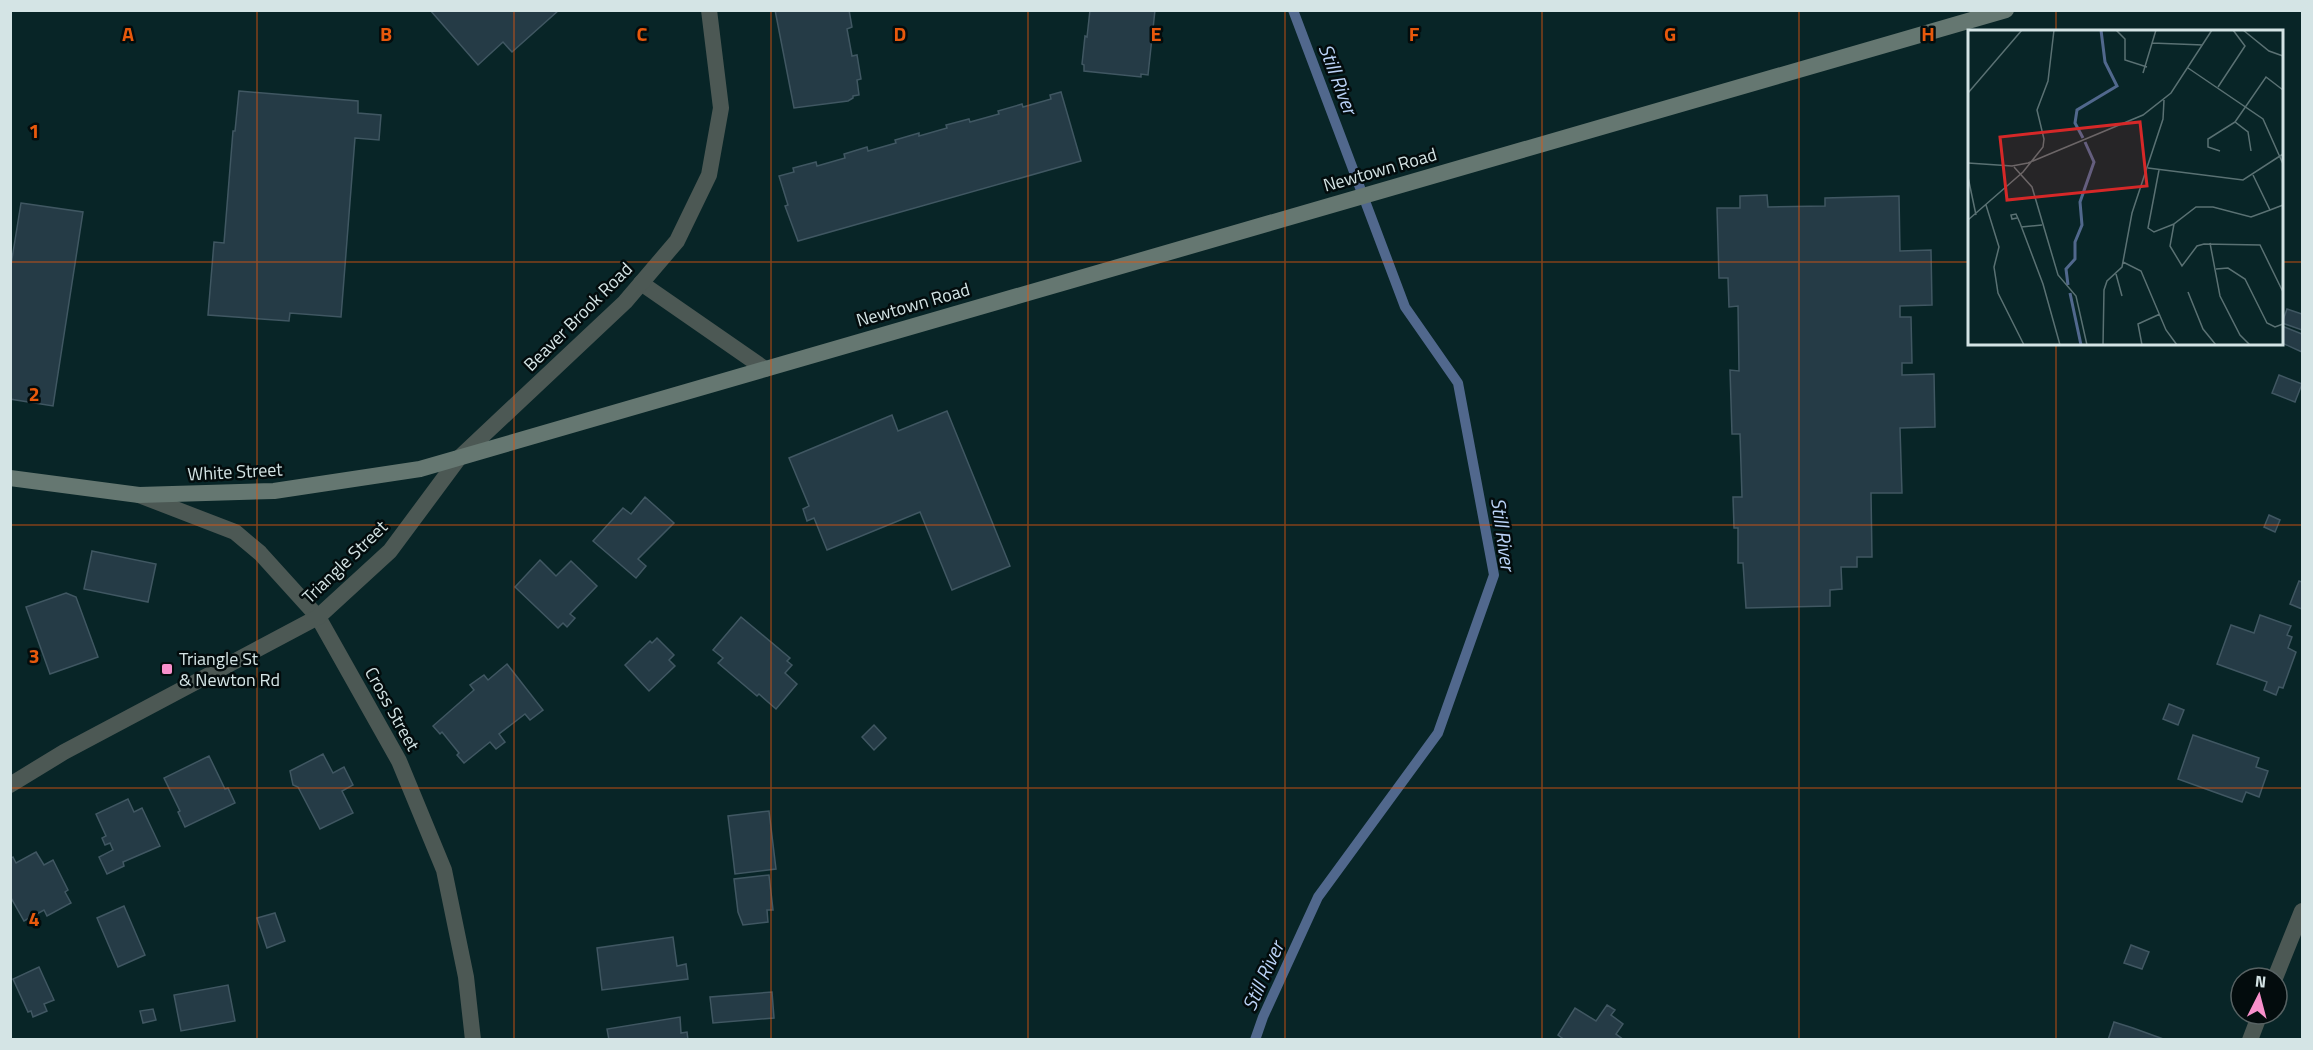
<svg xmlns="http://www.w3.org/2000/svg" width="2313" height="1050" font-family="'Titillium Web',sans-serif">
<rect width="100%" height="100%" fill="#082527"/>
<g fill="none" stroke-linecap="round" stroke-linejoin="round">
<!-- stream -->
<polyline stroke="#51688d" stroke-width="10" points="1255,1040 1263,1017 1318,897 1438,733 1494,575 1458,383 1405,307 1293,10"/>
</g>
<!-- building -->
<g fill="#253b46" stroke="#405762" stroke-width="1.5">
<polygon points="430,10 559,10 512,52 503,42 478,65"/>
<polygon points="775,10 849,10 852,27 847,29 852,56 857,55 861,79 857,80 859,95 853,96 853,98 848,101 794,108"/>
<polygon points="1090,10 1155,10 1148,75 1141,74 1141,77 1084,71 1084,65 1082,64 1085,36 1087,37"/>
<polygon points="239,91 358,101 358,113 381,115 379,140 355,138 341,317 290,313 289,321 208,315 214,242 224,243 233,131 235,131"/>
<polygon points="1061,92 1081,161 798,241 785,206 788,205 779,176 794,172 793,168 816,162 817,166 845,158 844,154 867,147 868,151 896,143 895,140 919,133 919,136 947,128 946,125 969,119 970,122 999,114 998,111 1022,104 1023,107 1051,99 1050,95"/>
<polygon points="1767,195 1768,207 1825,206 1825,198 1899,196 1900,251 1931,250 1932,305 1900,306 1900,317 1911,317 1912,363 1902,363 1902,375 1934,374 1935,427 1900,428 1902,493 1871,493 1872,557 1857,557 1857,567 1841,567 1842,589 1830,590 1830,606 1746,608 1743,563 1738,563 1738,528 1734,528 1733,497 1742,497 1740,434 1732,434 1730,370 1739,371 1738,306 1729,307 1728,278 1719,278 1717,208 1740,208 1740,196"/>
<polygon points="21,203 83,212 53,406 10,399 10,271"/>
<polygon points="2287,309 2302,314 2302,330 2282,323"/>
<polygon points="2282,326 2302,334 2302,352 2282,343"/>
<polygon points="2279,375 2302,384 2295,402 2272,393"/>
<polygon points="947,411 1010,566 952,590 920,512 827,550 814,518 807,521 803,509 809,506 789,458 892,415 898,431"/>
<polygon points="645,497 674,523 638,559 646,566 636,578 593,541 623,508 631,514"/>
<polygon points="2269,515 2280,520 2275,532 2264,527"/>
<polygon points="92,551 156,564 148,602 84,589"/>
<polygon points="540,560 556,576 571,561 597,586 570,614 575,618 567,627 563,623 558,628 515,587"/>
<polygon points="2299,581 2302,582 2302,609 2290,604"/>
<polygon points="66,593 76,597 98,657 50,674 26,607"/>
<polygon points="2260,615 2291,626 2287,635 2292,637 2288,648 2296,652 2283,688 2279,687 2276,695 2264,690 2267,682 2217,664 2231,625 2254,633"/>
<polygon points="741,617 790,658 787,661 792,665 785,673 797,684 776,709 759,694 757,696 718,663 723,658 713,650"/>
<polygon points="657,638 674,655 669,660 675,666 649,691 625,665 650,641 652,643"/>
<polygon points="507,664 543,710 530,720 525,714 499,734 505,742 496,749 490,742 464,763 457,755 459,753 442,732 440,734 433,726 474,690 470,685 484,675 488,680"/>
<polygon points="2169,704 2184,710 2178,725 2163,719"/>
<polygon points="874,725 886,738 874,750 862,737"/>
<polygon points="2193,735 2259,758 2256,767 2268,771 2259,797 2246,792 2242,802 2178,779"/>
<polygon points="323,754 333,773 344,767 353,785 342,791 353,813 320,829 298,787 293,785 290,771"/>
<polygon points="209,756 225,789 228,788 235,803 185,827 178,812 180,811 164,778"/>
<polygon points="128,799 134,812 142,808 160,846 123,862 124,866 107,874 99,857 113,850 110,843 105,845 102,838 106,836 96,814"/>
<polygon points="769,811 776,869 735,874 728,816"/>
<polygon points="36,852 44,865 53,860 68,890 65,892 71,903 47,916 44,910 24,921 10,896 10,859 13,857 16,863"/>
<polygon points="769,875 773,910 767,910 768,922 743,925 738,912 734,879"/>
<polygon points="124,906 145,955 118,967 97,918"/>
<polygon points="275,913 285,941 267,948 257,918"/>
<polygon points="673,937 677,966 686,964 688,979 602,990 597,948"/>
<polygon points="2131,945 2149,952 2142,969 2124,963"/>
<polygon points="39,967 54,1000 44,1004 47,1011 33,1017 31,1011 28,1012 13,979"/>
<polygon points="228,985 235,1021 181,1031 174,995"/>
<polygon points="772,992 774,1018 713,1023 710,997"/>
<polygon points="1607,1005 1615,1010 1611,1015 1623,1024 1616,1034 1624,1040 1565,1040 1558,1035 1575,1008 1596,1021"/>
<polygon points="153,1009 156,1020 143,1023 140,1011"/>
<polygon points="680,1017 681,1033 687,1032 688,1040 609,1040 607,1029"/>
<polygon points="2114,1022 2133,1028 2166,1040 2108,1040"/>
</g>
<g fill="none" stroke-linecap="round" stroke-linejoin="round">
<!-- minor -->
<g stroke="#4c5854" stroke-width="16">
<polyline points="641,283 765,369"/>
<polyline points="459,458 625,302 677,241 709,175 721,108 709,10"/>
<polyline points="139,495 235,532 260,553 318,617 399,761 444,870 466,977 473,1040"/>
<polyline points="2275,978 2302,911"/>
<polyline points="2250,1040 2260,1014"/>
</g>
<!-- tertiary -->
<polyline stroke="#4c5854" stroke-width="16" points="10,785 64,752 318,617 390,551 459,458"/>
<!-- secondary -->
<polyline stroke="#657771" stroke-width="16" points="10,478 139,495 274,491 420,469 2006,10"/>
</g>
<!-- grid -->
<path fill="none" stroke="#e8590c" stroke-width="1.5" stroke-opacity="0.55" d="M257,10V1040M514,10V1040M771,10V1040M1028,10V1040M1285,10V1040M1542,10V1040M1799,10V1040M2056,10V32M10,262H1970M2282,262H2302M2056,344V1040M10,525H2302M10,788H2302"/>
<!-- markers -->
<rect fill="#f890cb" stroke="#030c0d" stroke-width="2" x="161" y="663" width="12" height="12" rx="3"/>
<g text-anchor="middle" stroke-width="5" stroke-linejoin="round" paint-order="stroke">
<!-- street labels -->
<g font-size="18" fill="#d4e4e5" stroke="#030c0d">
<text transform="translate(1380 170) rotate(-16)" y="6">Newtown Road</text>
<text transform="translate(913 305) rotate(-16)" y="6">Newtown Road</text>
<text transform="translate(578 317) rotate(-45)" y="6">Beaver Brook Road</text>
<text transform="translate(235 472) rotate(-3)" y="6">White Street</text>
<text transform="translate(345 562) rotate(-44)" y="6">Triangle Street</text>
<text transform="translate(392 709) rotate(61)" y="6">Cross Street</text>
</g>
<!-- poi labels -->
<g font-size="18" fill="#d4e4e5" stroke="#030c0d" text-anchor="start">
<text x="179" y="665">Triangle St<tspan x="179" dy="21">&amp; Newton Rd</tspan></text>
</g>
<!-- water labels -->
<g font-size="20" font-style="italic" fill="#bad2f6" stroke="#030c0d">
<text transform="translate(1338 79) rotate(69)" y="7">Still River</text>
<text transform="translate(1503 534) rotate(82)" y="7">Still River</text>
<text transform="translate(1263 976) rotate(-66)" y="7">Still River</text>
</g>
</g>
<!-- overview -->
<g transform="translate(1968 30)">
<rect width="315" height="315" fill="#082527"/>
<path fill="none" stroke="#51688d" stroke-width="3" d="M115,108L107,93L109,80L149,56L137,32L133,0M100,255L98,239L107,229V212L114,195L112,172L126,132L117,112M102,263L113,315"/>
<path fill="none" stroke="#5a7173" stroke-width="1.5" d="M148,0L157,9V30L179,37M275,0L301,21L315,26M184,13L235,15M220,38L295,89L315,134M175,43L188,0M250,57L277,16L265,0M0,63L54,0M267,92L298,47L315,60M252,121L240,117V109L267,92L280,102L283,121M0,133L44,136L60,133L175,85L203,63L244,0M46,137L64,157L90,245L108,266L119,315M180,138L275,150L315,124M191,140L180,198L186,202L206,194M285,145L302,180L315,175M0,147L8,185M18,175L31,217L26,237L30,263L56,315M302,180L283,187L245,177H228L206,194L202,216L214,236L229,216L236,214L292,215L315,262M49,188L44,189L43,185L48,184L52,193L75,254L92,315M0,190L55,142L75,117L76,109L69,80L80,51L86,0M53,197L74,195M242,213L252,266L272,305L282,315M155,232L173,241L198,300L209,315M248,239L260,238L277,249L299,293L307,297L315,294M148,244L154,266L152,259M220,262L235,299L248,315M135,315L136,260L139,251L154,237L164,183L195,89L196,70M174,315L170,294L192,284"/>
<path fill="#d62828" fill-opacity="0.15" stroke="#d62828" stroke-width="3" d="M172,92L179,156L39,170L32,107Z"/>
<rect width="315" height="315" fill="none" stroke="#d4e4e5" stroke-width="3"/>
</g>
<g font-size="20" text-anchor="middle" font-weight="bold" fill="#e8590c" stroke="#030c0d" stroke-width="5" stroke-linejoin="round" paint-order="stroke">
<text x="128" y="41">A</text>
<text x="386" y="41">B</text>
<text x="642" y="41">C</text>
<text x="900" y="41">D</text>
<text x="1156" y="41">E</text>
<text x="1414" y="41">F</text>
<text x="1670" y="41">G</text>
<text x="1928" y="41">H</text>
<text x="34" y="138">1</text>
<text x="34" y="401">2</text>
<text x="34" y="663">3</text>
<text x="34" y="926">4</text>
</g>
<!-- border -->
<rect width="2313" height="1050" fill="none" stroke="#d4e4e5" stroke-width="24"/>
<!-- north arrow -->
<g transform="translate(2259 996) rotate(6)"><circle r="28" fill="#030c0d" stroke="#576263" stroke-width="1.5"/>
<path d="M0-4.5L10 22L0 15L-10 22Z" fill="#f890cb"/>
<text y="-9" font-size="16" font-weight="bold" text-anchor="middle" fill="#d4e4e5">N</text>
</g>
</svg>
